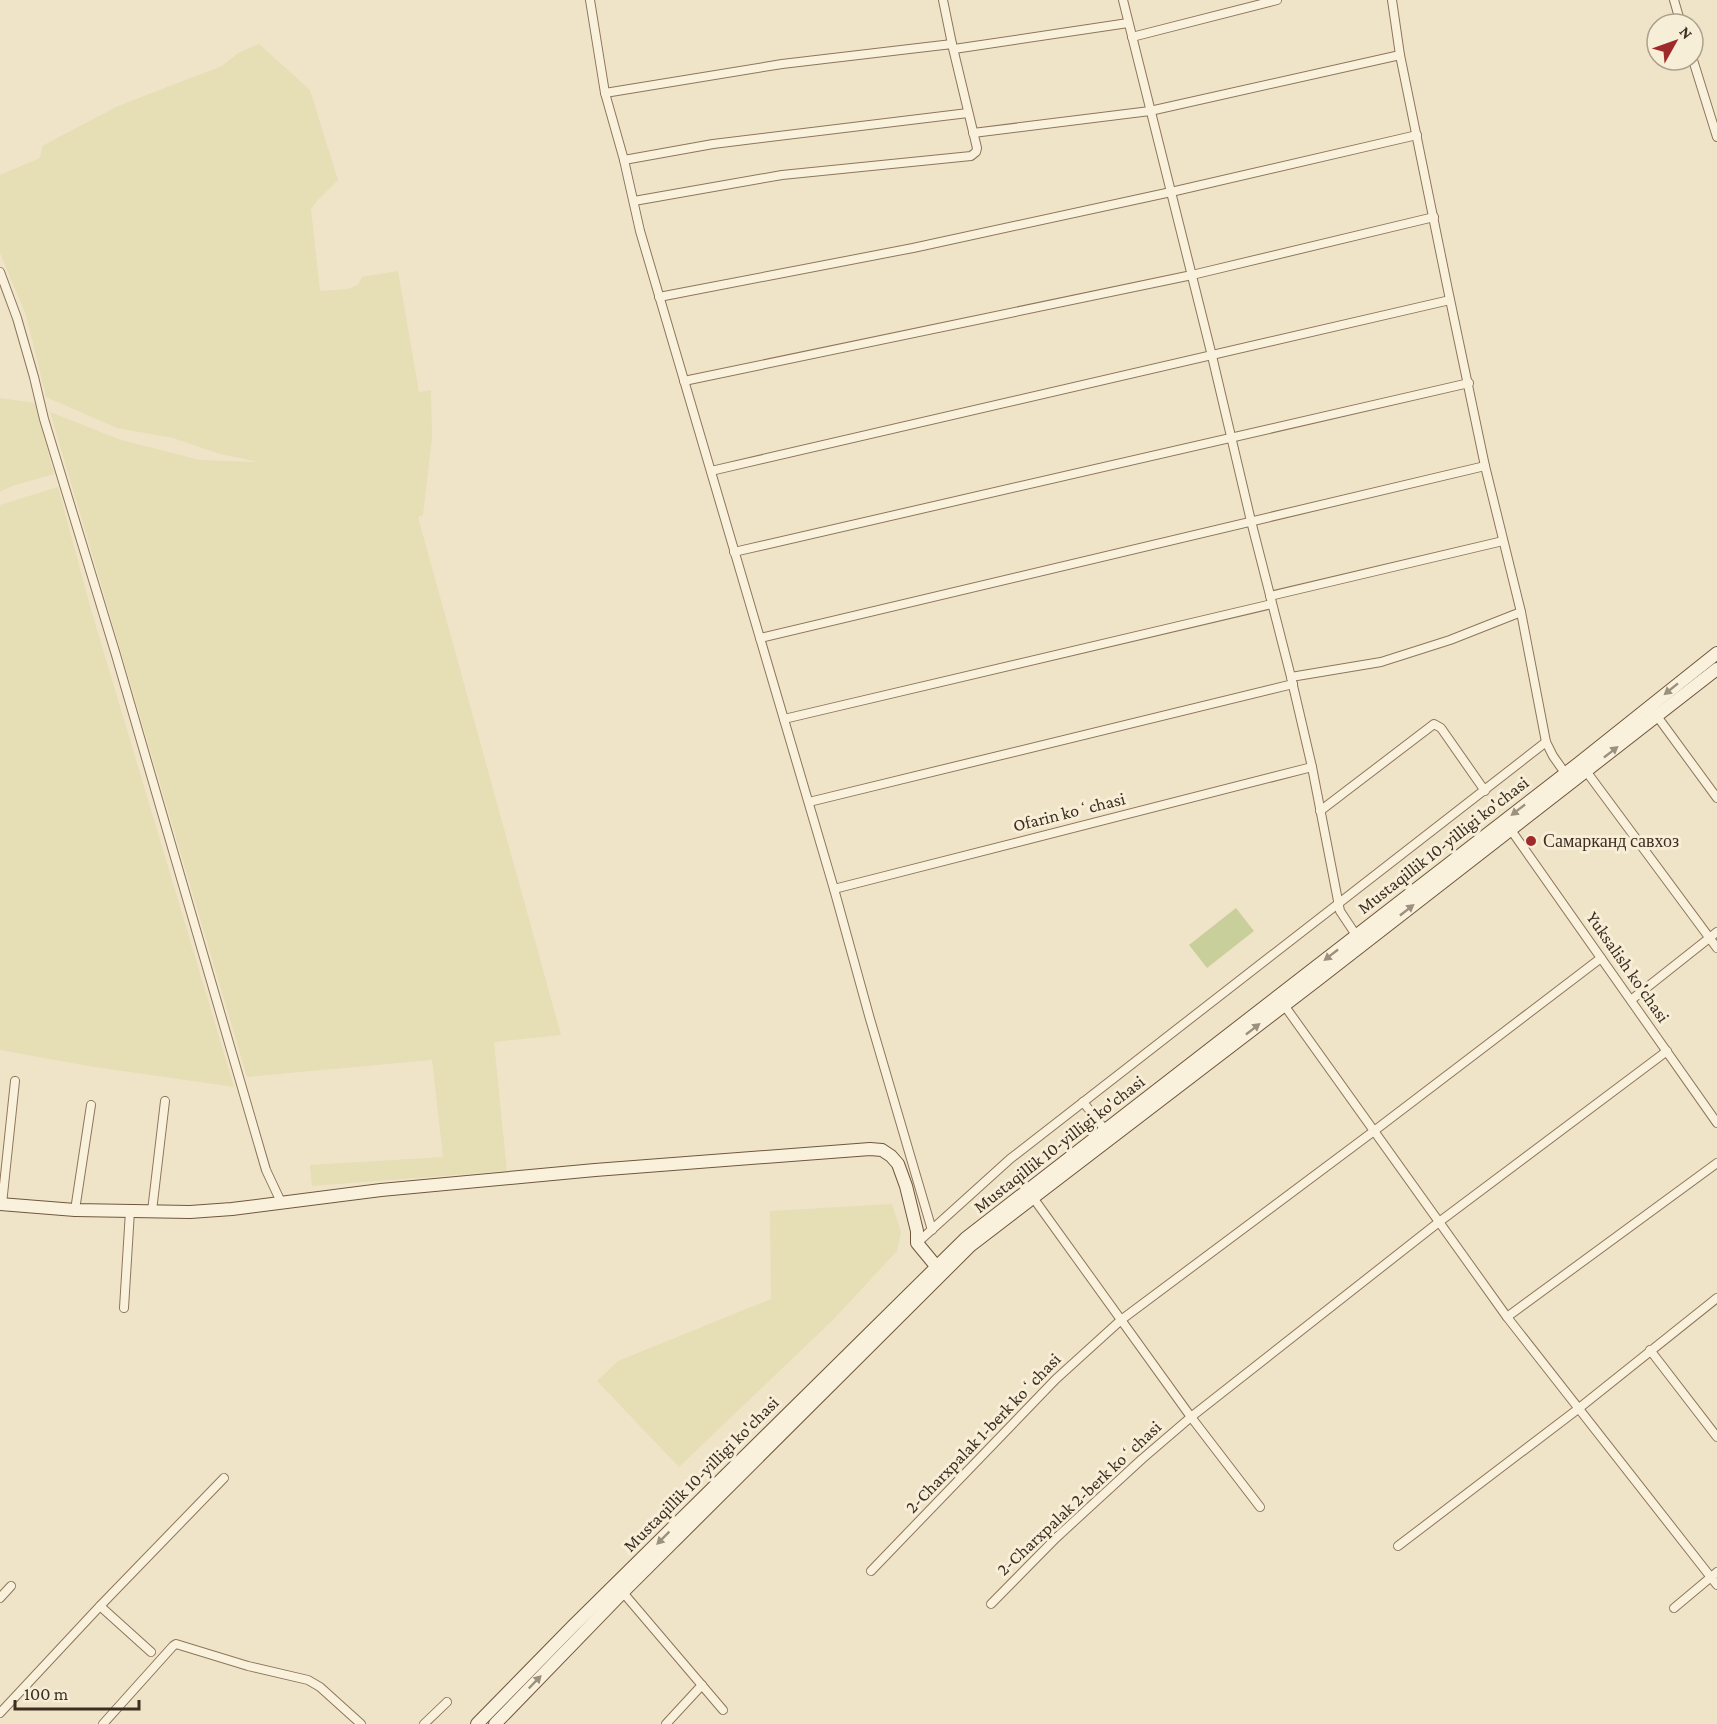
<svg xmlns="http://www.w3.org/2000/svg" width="1717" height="1724" font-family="'Crimson Pro',serif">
<rect width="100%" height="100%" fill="#f0e4c8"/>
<!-- farmland -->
<g fill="#e6deb5">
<polygon points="259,44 310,90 338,180 317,201 311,209 320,291 347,289 358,285 362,277 398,271 419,392 431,390 432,438 423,515 418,517 561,1035 494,1042 507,1171 312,1186 310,1165 443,1157 432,1060 247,1077 50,412 121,440 200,460 258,462 220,454 173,438 117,428 46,397 26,315 0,253 0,175 40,158 42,146 118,106 222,66 238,53"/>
<polygon points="0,398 35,403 54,474 12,486 0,492"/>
<polygon points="58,487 90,606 234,1087 88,1066 0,1050 0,505"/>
<polygon points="892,1204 901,1232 897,1251 834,1319 679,1467 597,1381 618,1361 771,1299 770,1211"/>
</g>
<!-- green -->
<polygon fill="#c9cf9b" points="1236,908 1254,931 1207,968 1189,945"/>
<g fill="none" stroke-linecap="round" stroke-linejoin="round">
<!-- street casing -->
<g stroke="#8d765c" stroke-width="10">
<g id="street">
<polyline points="590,0 605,93 624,160 640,231 834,889 870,1019 932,1230"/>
<polyline points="943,0 952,44"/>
<polyline points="1123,0 1212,356 1251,521 1291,677 1312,767 1340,911 1356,935"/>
<polyline points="1392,0 1400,55 1448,290 1485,466 1521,612 1546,742 1553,756 1565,773"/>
<polyline points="1674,0 1681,24"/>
<polyline points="1132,37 1277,0"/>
<polyline points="954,49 1128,23"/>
<polyline points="1693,60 1717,137"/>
<polyline points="605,93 782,64 952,44 977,148 976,152 971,156 782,175 634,201"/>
<polyline points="973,133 1150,111 1400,55"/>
<polyline points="624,160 713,144 968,113"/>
<polyline points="0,272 17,318 34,377 44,419 116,655 266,1170 281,1202"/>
<polyline points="659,297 913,248 1171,192 1417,135"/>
<polyline points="684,381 1192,275 1434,217"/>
<polyline points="711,471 1450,300"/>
<polyline points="734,552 1469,383"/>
<polyline points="1270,596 1503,541"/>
<polyline points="760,638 1485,466"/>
<polyline points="1291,677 1381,662 1450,640 1521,612"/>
<polyline points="1654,712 1717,798"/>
<polyline points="784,719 1272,604"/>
<polyline points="1586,771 1717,948"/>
<polyline points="809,802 1293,684"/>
<polyline points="1320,811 1434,724 1441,728 1485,791"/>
<polyline points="1511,830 1717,1123"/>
<polyline points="834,889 1312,767"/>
<polyline points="1631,1000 1717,932"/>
<polyline points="1284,1005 1507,1317 1717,1585"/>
<polyline points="1083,1102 1106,1131"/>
<polyline points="1034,1199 1191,1417 1260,1507"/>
<polyline points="2,1204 15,1081"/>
<polyline points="75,1210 91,1105"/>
<polyline points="152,1211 165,1101"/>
<polyline points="917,1243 1010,1159 1546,742"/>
<polyline points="124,1308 130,1211"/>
<polyline points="1507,1317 1717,1163"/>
<polyline points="1650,1350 1717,1437"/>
<polyline points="1398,1546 1578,1409 1717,1298"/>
<polyline points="871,1571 1056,1379 1121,1320 1374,1131 1601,958"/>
<polyline points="620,1589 723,1710"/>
<polyline points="0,1598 11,1586"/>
<polyline points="991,1604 1056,1538 1142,1459 1191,1417 1439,1222 1667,1051"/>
<polyline points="100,1606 151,1652"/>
<polyline points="1674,1608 1717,1572"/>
<polyline points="0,1713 100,1606 224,1478"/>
<polyline points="103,1724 173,1646 176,1644 248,1666 308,1680 320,1687 361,1724"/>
<polyline points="424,1724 447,1702"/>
<polyline points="666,1724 702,1685"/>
</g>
</g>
<!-- secondary casing -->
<g stroke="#6f573f" stroke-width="14">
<g id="secondary">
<polyline points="0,1204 75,1210 190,1212 232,1209 381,1190 595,1170 870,1149 882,1150 891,1156 898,1164 906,1186 917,1231 917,1243 936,1266"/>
<polyline points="477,1724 573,1626 966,1238 1579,763 1717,653"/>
<polyline points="495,1724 623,1592 970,1246 1316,981 1717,669"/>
</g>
</g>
<!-- street -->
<use href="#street" stroke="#faf1dc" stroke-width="8"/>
<!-- secondary -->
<use href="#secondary" stroke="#faf1dc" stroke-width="12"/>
</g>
<!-- one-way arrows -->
<defs><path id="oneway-solid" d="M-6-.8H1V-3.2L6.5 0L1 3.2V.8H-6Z" transform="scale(1.5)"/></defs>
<g fill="#9c907e">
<use href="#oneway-solid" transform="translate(1671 689) rotate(141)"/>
<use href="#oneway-solid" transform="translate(1611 752) rotate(-38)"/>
<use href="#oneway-solid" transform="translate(1518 810) rotate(142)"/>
<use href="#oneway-solid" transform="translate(1407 910) rotate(-38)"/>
<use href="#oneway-solid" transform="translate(1331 955) rotate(142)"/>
<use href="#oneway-solid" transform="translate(1253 1029) rotate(-38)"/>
<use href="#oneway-solid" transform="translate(663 1538) rotate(135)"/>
<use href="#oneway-solid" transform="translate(535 1682) rotate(-46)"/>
</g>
<!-- markers -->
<circle fill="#9e2a2b" stroke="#f7eed8" stroke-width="2" cx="1531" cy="841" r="6"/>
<g text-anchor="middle" stroke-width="6" stroke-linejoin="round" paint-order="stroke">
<!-- street labels -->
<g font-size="18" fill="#3d2e20" stroke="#f7eed8">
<text transform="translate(1069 812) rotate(-14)" y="6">Ofarin koʻchasi</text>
<text transform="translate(1443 845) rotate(-38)" y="6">Mustaqillik 10-yilligi ko'chasi</text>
<text transform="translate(1628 967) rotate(55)" y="6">Yuksalish ko'chasi</text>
<text transform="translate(1059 1144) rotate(-38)" y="6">Mustaqillik 10-yilligi ko'chasi</text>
<text transform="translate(983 1433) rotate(-46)" y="6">2-Charxpalak 1-berk koʻchasi</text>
<text transform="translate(701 1474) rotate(-45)" y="6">Mustaqillik 10-yilligi ko'chasi</text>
<text transform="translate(1079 1498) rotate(-43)" y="6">2-Charxpalak 2-berk koʻchasi</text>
</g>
<!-- poi labels -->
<g font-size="18" fill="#3d2e20" stroke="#f7eed8" text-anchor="start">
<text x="1543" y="847">Самарканд савхоз</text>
</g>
</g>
<!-- north arrow -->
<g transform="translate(1675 42) rotate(50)"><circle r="28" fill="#f7eed8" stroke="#ada18e" stroke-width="1.5"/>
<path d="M0-4.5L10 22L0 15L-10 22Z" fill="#9e2a2b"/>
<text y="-9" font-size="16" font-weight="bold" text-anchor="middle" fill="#3d2e20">N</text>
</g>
<!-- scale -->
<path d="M15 1700v9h124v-9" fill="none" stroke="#3d2e20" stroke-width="3"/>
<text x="24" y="1700" font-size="18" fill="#3d2e20" stroke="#f7eed8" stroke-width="4.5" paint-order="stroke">100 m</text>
</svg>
